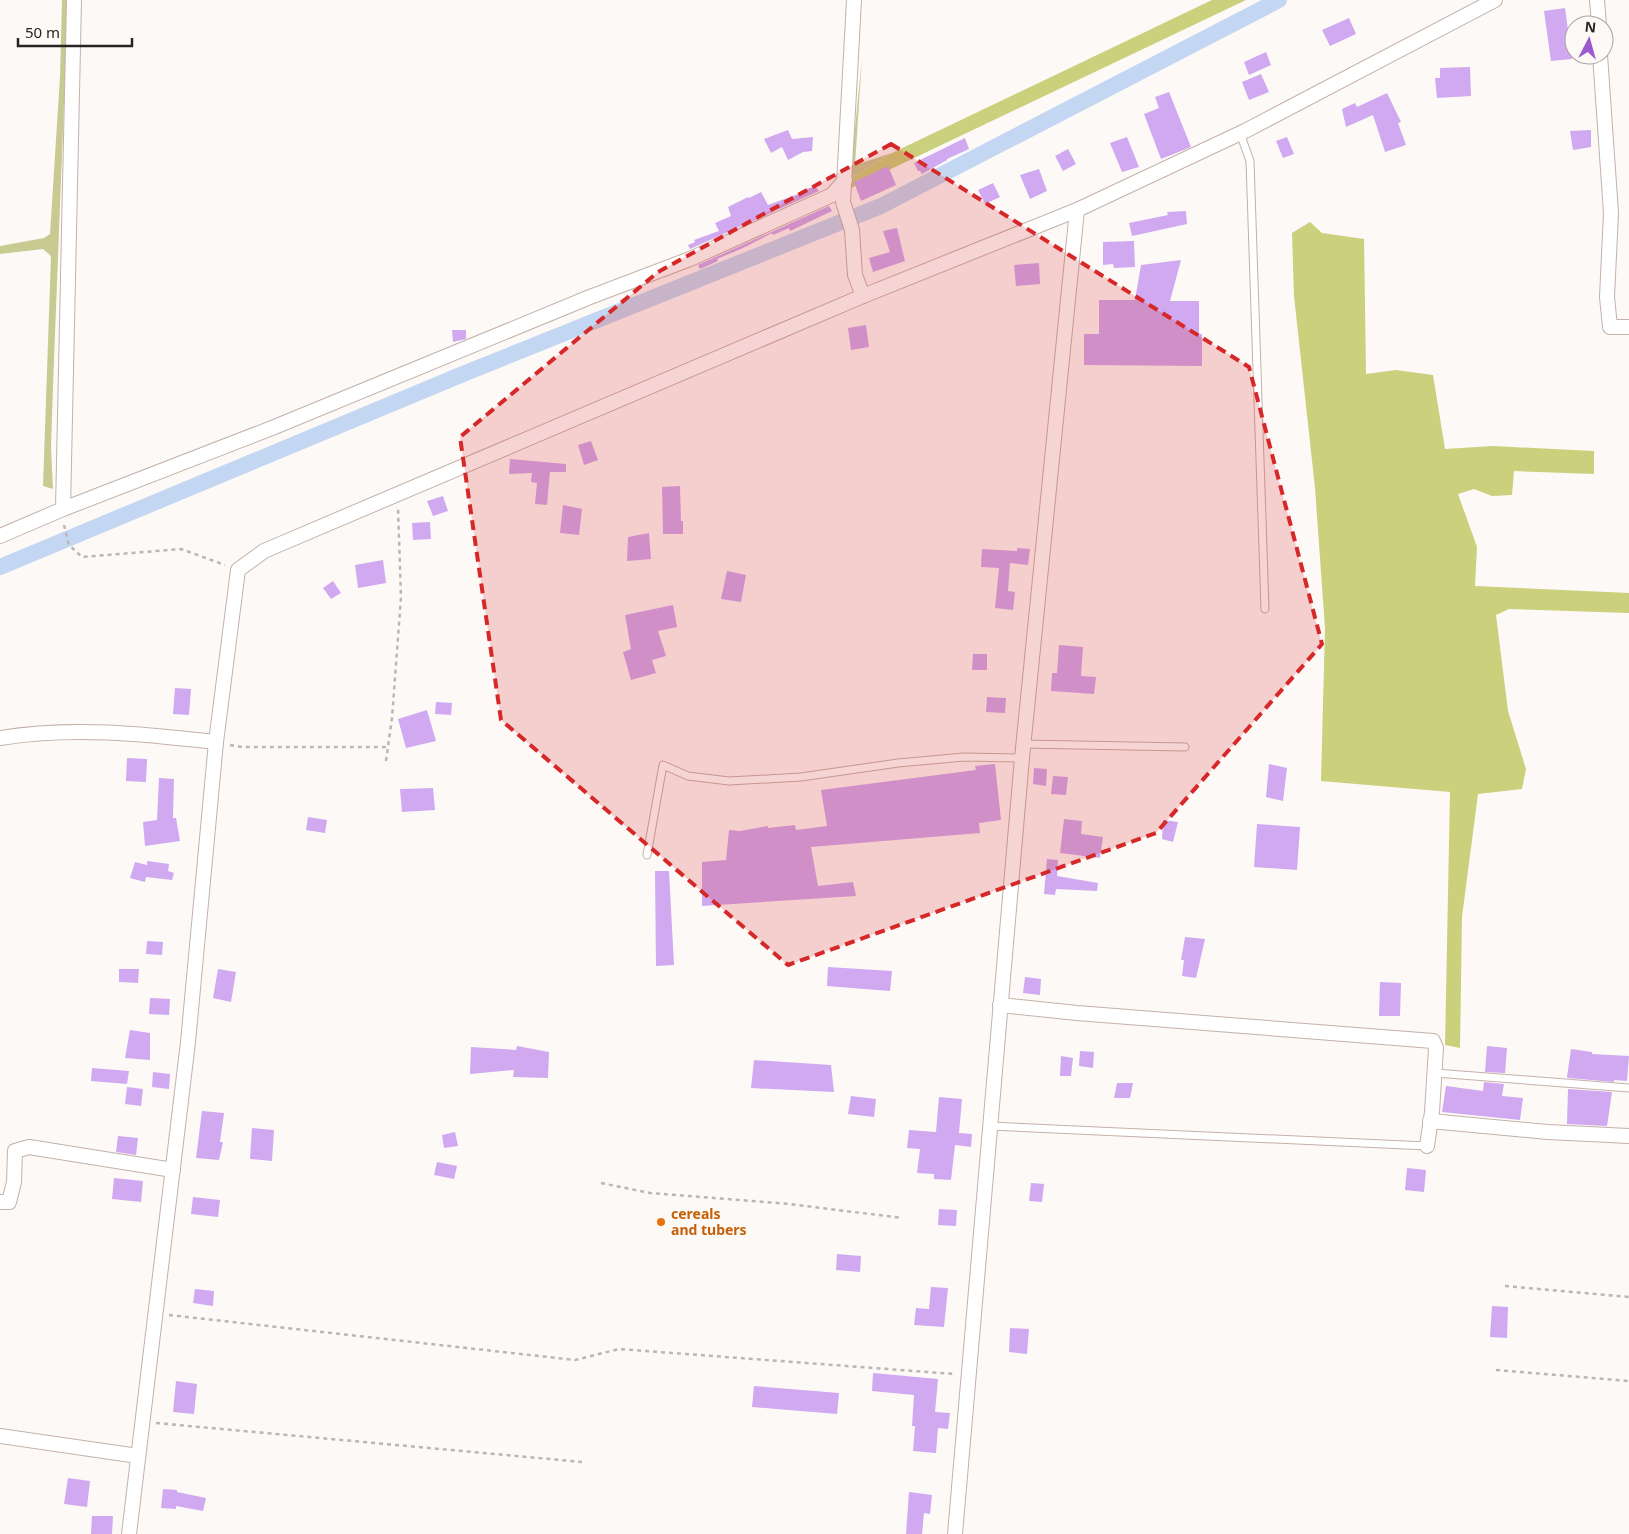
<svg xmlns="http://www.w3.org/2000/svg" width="1629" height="1534" font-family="'Noto Sans',sans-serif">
<rect width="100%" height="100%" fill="#fdf9f7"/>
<!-- green -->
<g fill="#c7cb91">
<polygon points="62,0 68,0 53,386 51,448 53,489 43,486 51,256 43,249 0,254 0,246 44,238 50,234 60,77"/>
<polygon points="862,58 855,165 892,153 850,179"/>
</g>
<!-- forest -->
<g fill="#cad07b">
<polygon points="1212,0 1246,0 849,189 850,179 892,153"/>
<polygon points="1310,222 1322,233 1364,239 1366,374 1396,370 1433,375 1445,449 1493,446 1594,451 1594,474 1514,471 1512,495 1492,496 1474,489 1458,494 1477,547 1475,586 1629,593 1629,613 1509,609 1496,615 1508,711 1526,769 1522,789 1478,794 1462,917 1460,1048 1445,1045 1450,792 1321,781 1325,628 1315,488 1294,296 1292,233"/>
</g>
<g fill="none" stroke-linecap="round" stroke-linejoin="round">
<!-- canal -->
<polyline stroke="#c4d7f2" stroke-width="16" points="0,567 463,374 881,206 1279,0"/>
</g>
<!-- building -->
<g fill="#d0a9f0">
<polygon points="1565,8 1572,59 1551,61 1544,11"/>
<polygon points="1349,18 1356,34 1330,46 1322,30"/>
<polygon points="1266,52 1271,65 1249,75 1244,62"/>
<polygon points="1470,67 1471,96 1437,98 1435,78 1440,78 1440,68"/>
<polygon points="1261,74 1269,92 1249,100 1242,82"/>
<polygon points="1169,92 1191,147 1161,159 1144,114 1159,108 1155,97"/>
<polygon points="1387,93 1401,122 1398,123 1406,145 1385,152 1373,115 1346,127 1342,109 1355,103 1357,107"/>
<polygon points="788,130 792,139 813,137 812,151 803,152 788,160 782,147 771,153 764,139"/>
<polygon points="1591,130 1591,147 1573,150 1570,131"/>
<polygon points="1127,137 1139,167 1122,172 1110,143"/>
<polygon points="1287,137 1294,154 1283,158 1276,141"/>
<polygon points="965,138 969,149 947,159 947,160 922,174 920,171 918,171 914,163"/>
<polygon points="1068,149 1076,164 1063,171 1055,156"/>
<polygon points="888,166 896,185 861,201 854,182"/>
<polygon points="1039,169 1047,191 1030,199 1020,175"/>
<polygon points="993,183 1000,197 985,204 978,190"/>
<polygon points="815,186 819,191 690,249 688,245 695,242 694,240 719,231 715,223 731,216 728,207 748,197 749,198 761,192 768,205 801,193 801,191"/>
<polygon points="829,206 832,211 790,231 789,228 773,235 772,233 743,248 717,259 718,261 700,269 698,265"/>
<polygon points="1186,211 1187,224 1132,236 1129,223 1168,215 1167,212"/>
<polygon points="897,228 905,261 873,272 869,258 890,252 883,231"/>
<polygon points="1134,241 1135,267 1114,268 1113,264 1103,265 1103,242"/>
<polygon points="1181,260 1170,301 1199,301 1199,334 1202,334 1202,366 1084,365 1084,334 1099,334 1099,300 1135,300 1141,265"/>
<polygon points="1039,263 1040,284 1016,286 1014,265"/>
<polygon points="866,325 869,347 851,350 848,328"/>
<polygon points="452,330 466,330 466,339 453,342"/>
<polygon points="591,441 598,460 584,465 578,445"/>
<polygon points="510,459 566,464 566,472 550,472 547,505 535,504 537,483 531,482 532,473 509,474"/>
<polygon points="680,486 681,521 683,521 683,534 663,534 662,487"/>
<polygon points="443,496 448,511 433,516 427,501"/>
<polygon points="563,505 582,509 579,535 560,533"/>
<polygon points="430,522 431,539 413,540 412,523"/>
<polygon points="649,533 651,559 627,561 628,537"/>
<polygon points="1017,548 1030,549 1028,565 1010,563 1008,591 1015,592 1013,610 995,608 999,568 981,567 982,549 1017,551"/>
<polygon points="383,560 386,583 358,588 355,565"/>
<polygon points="727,571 746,575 741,602 721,599"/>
<polygon points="333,581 341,593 331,599 323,588"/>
<polygon points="673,605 677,627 658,631 666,656 652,660 656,673 631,680 623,652 631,649 625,615"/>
<polygon points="1059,645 1083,647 1081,676 1096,677 1094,694 1051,691 1052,673 1057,673"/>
<polygon points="973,654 987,654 987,670 972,670"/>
<polygon points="175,688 191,689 189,715 173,714"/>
<polygon points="987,697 1006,698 1005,713 986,712"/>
<polygon points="436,702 452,703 451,715 435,714"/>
<polygon points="427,710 436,741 406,748 398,719"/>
<polygon points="127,758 147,759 146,782 126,781"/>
<polygon points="995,764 1001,820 979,823 980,833 811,847 818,886 853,882 856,896 702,906 702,862 726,860 729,830 740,831 768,826 768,828 795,825 796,830 827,826 821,790 976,770 975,766"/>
<polygon points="1269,764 1287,768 1283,801 1266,797"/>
<polygon points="1034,768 1047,769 1046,786 1033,784"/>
<polygon points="1053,776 1068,777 1066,795 1051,794"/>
<polygon points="159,778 174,779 173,818 176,818 180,841 145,846 143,822 157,820"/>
<polygon points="433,788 435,810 402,812 400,789"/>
<polygon points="308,817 327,820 325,833 306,830"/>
<polygon points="1064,819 1082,821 1081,834 1103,837 1100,858 1060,853"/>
<polygon points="1163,820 1178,822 1173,842 1162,839"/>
<polygon points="1257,824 1300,827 1297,870 1254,867"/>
<polygon points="1047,859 1058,860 1057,876 1098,883 1097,891 1056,889 1055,895 1044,894"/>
<polygon points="147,861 169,864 168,871 174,873 172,880 146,877 145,882 130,878 135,862 147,865"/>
<polygon points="655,871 669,871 674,965 656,966"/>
<polygon points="1185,937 1205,939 1196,978 1182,976 1184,960 1181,960"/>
<polygon points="147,941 163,942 162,955 146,954"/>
<polygon points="828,967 892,971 890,991 827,986"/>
<polygon points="119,969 139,969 138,983 119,982"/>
<polygon points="218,969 236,972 231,1002 213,998"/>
<polygon points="1025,977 1041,979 1040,995 1023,993"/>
<polygon points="1380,982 1401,983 1400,1016 1379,1016"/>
<polygon points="150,998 170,999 169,1015 149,1014"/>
<polygon points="130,1030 150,1033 150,1060 125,1058"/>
<polygon points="517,1046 549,1052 548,1078 513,1077 514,1070 470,1074 471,1047 516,1050"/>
<polygon points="1487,1046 1507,1048 1505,1073 1485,1072"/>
<polygon points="1571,1049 1592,1052 1592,1054 1629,1056 1627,1081 1614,1080 1614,1082 1568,1078 1567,1077"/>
<polygon points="1080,1051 1094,1052 1093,1068 1079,1066"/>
<polygon points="1061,1056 1073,1058 1071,1076 1060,1076"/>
<polygon points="754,1060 831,1065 834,1092 751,1088"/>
<polygon points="92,1068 129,1071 127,1084 91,1081"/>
<polygon points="153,1072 170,1074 169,1089 152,1087"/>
<polygon points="1484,1082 1504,1084 1502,1096 1523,1098 1520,1120 1442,1112 1446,1086 1483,1091"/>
<polygon points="1117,1083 1133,1083 1130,1098 1114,1098"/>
<polygon points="127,1087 143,1089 141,1106 125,1104"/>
<polygon points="1568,1089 1612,1092 1607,1126 1567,1124"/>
<polygon points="851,1096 876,1099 874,1117 848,1114"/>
<polygon points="939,1097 962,1099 959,1133 972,1134 971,1147 955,1145 951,1180 934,1179 934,1174 917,1173 920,1149 907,1148 909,1130 936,1132"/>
<polygon points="202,1111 224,1113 220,1142 223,1142 219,1160 196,1158"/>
<polygon points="252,1128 274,1130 272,1161 250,1159"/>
<polygon points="455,1132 458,1146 444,1148 442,1135"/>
<polygon points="118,1136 138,1138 136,1155 116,1152"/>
<polygon points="437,1162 457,1166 454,1179 434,1175"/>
<polygon points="1407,1168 1426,1170 1424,1192 1405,1190"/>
<polygon points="114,1178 143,1181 141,1202 112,1199"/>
<polygon points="1031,1183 1044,1184 1042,1202 1029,1201"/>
<polygon points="193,1197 220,1200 218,1217 191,1214"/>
<polygon points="939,1209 957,1210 956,1226 938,1225"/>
<polygon points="837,1254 861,1256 860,1272 836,1270"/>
<polygon points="931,1287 948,1288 944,1327 914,1325 916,1308 929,1309"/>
<polygon points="195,1289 214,1291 213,1306 193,1303"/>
<polygon points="1492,1306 1508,1307 1507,1338 1490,1337"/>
<polygon points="1010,1328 1029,1329 1027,1354 1009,1352"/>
<polygon points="873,1373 938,1379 935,1412 950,1413 948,1429 938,1428 936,1453 913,1451 915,1426 912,1426 914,1395 872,1391"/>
<polygon points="176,1381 197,1384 194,1414 173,1412"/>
<polygon points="754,1386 839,1393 837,1414 752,1407"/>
<polygon points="68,1478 90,1481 87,1507 64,1504"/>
<polygon points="163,1489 177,1490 177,1492 206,1498 203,1511 176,1506 176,1509 161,1508"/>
<polygon points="909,1492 932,1495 930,1514 924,1513 922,1534 906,1534"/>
<polygon points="92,1516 113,1516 112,1534 91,1534"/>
</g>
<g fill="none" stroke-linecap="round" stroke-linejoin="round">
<!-- service casing -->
<g stroke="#c3b2a9" stroke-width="9">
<g id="service">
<polyline points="1240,133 1250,161 1265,609"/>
<polyline points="1023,744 1185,747"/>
<polyline points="647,855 663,765 688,776 729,781 801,777 898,763 964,757 1022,758"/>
<polyline points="1435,1073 1629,1088"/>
<polyline points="990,1126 1427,1146"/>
</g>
</g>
<!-- minor casing -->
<g stroke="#c3b2a9" stroke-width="16">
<g id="minor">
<polyline points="854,0 843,202 852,230 855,275 863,296"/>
<polyline points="1597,0 1599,25"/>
<polyline points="1600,55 1611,213 1607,297 1610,327 1629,327"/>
<polyline points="63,509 272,428 590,297 690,259 832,195 845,180"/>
<polyline points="0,536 63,509 74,0"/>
<path d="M0,738C72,726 144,734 216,742"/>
<polyline points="1000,1005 1077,1013 1433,1041 1436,1048 1432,1112 1427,1146"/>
<polyline points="1430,1121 1548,1132 1629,1136"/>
<polyline points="0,1202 9,1202 14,1182 15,1151 29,1147 173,1170"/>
<polyline points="0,1436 138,1456"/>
<polyline points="129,1534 188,1042 216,742 238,570 264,551 863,296 1077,210 1245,131 1495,0"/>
<polyline points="955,1534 1022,758 1077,210"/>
</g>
</g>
<!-- path -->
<g stroke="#bab6b3" stroke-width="2.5" stroke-dasharray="4 4" stroke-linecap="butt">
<polyline points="64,525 69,545 82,557 181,549 225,565"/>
<polyline points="230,745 242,747 388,747"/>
<polyline points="386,761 392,718 401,597 398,508"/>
<polyline points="601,1183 650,1193 790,1204 902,1218"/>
<polyline points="1505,1286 1629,1297"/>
<polyline points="169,1315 575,1360 619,1349 954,1374"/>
<polyline points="1496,1370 1629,1381"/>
<polyline points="156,1423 582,1462"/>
</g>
<!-- service -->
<use href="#service" stroke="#fff" stroke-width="7"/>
<!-- minor -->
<use href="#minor" stroke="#fff" stroke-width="14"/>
</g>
<!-- marked area -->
<path fill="#d62828" fill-opacity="0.2" stroke="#d62828" stroke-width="4" stroke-dasharray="10 6" stroke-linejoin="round" d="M891,144L1249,367L1322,644L1156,833L788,965L501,720L460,437L658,272Z"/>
<!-- markers -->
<circle fill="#e8710a" stroke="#fdf9f7" stroke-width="2" cx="661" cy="1222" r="5"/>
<g text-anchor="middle" stroke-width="4" stroke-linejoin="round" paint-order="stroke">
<!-- food labels -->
<g font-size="14" font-weight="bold" fill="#c56008" stroke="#fdf9f7" text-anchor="start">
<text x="671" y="1219">cereals<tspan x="671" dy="16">and tubers</tspan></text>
</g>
</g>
<!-- north arrow -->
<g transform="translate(1589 40) rotate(6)"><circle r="24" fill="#fdf9f7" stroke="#a9a4a1"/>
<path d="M0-4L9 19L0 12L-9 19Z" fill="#9b5acf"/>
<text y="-8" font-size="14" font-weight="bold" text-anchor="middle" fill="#2a2421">N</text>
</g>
<!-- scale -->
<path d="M18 38v8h114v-8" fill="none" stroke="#2a2421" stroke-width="2.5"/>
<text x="25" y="38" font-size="15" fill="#2a2421" stroke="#fdf9f7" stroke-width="4" paint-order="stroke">50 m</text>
</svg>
